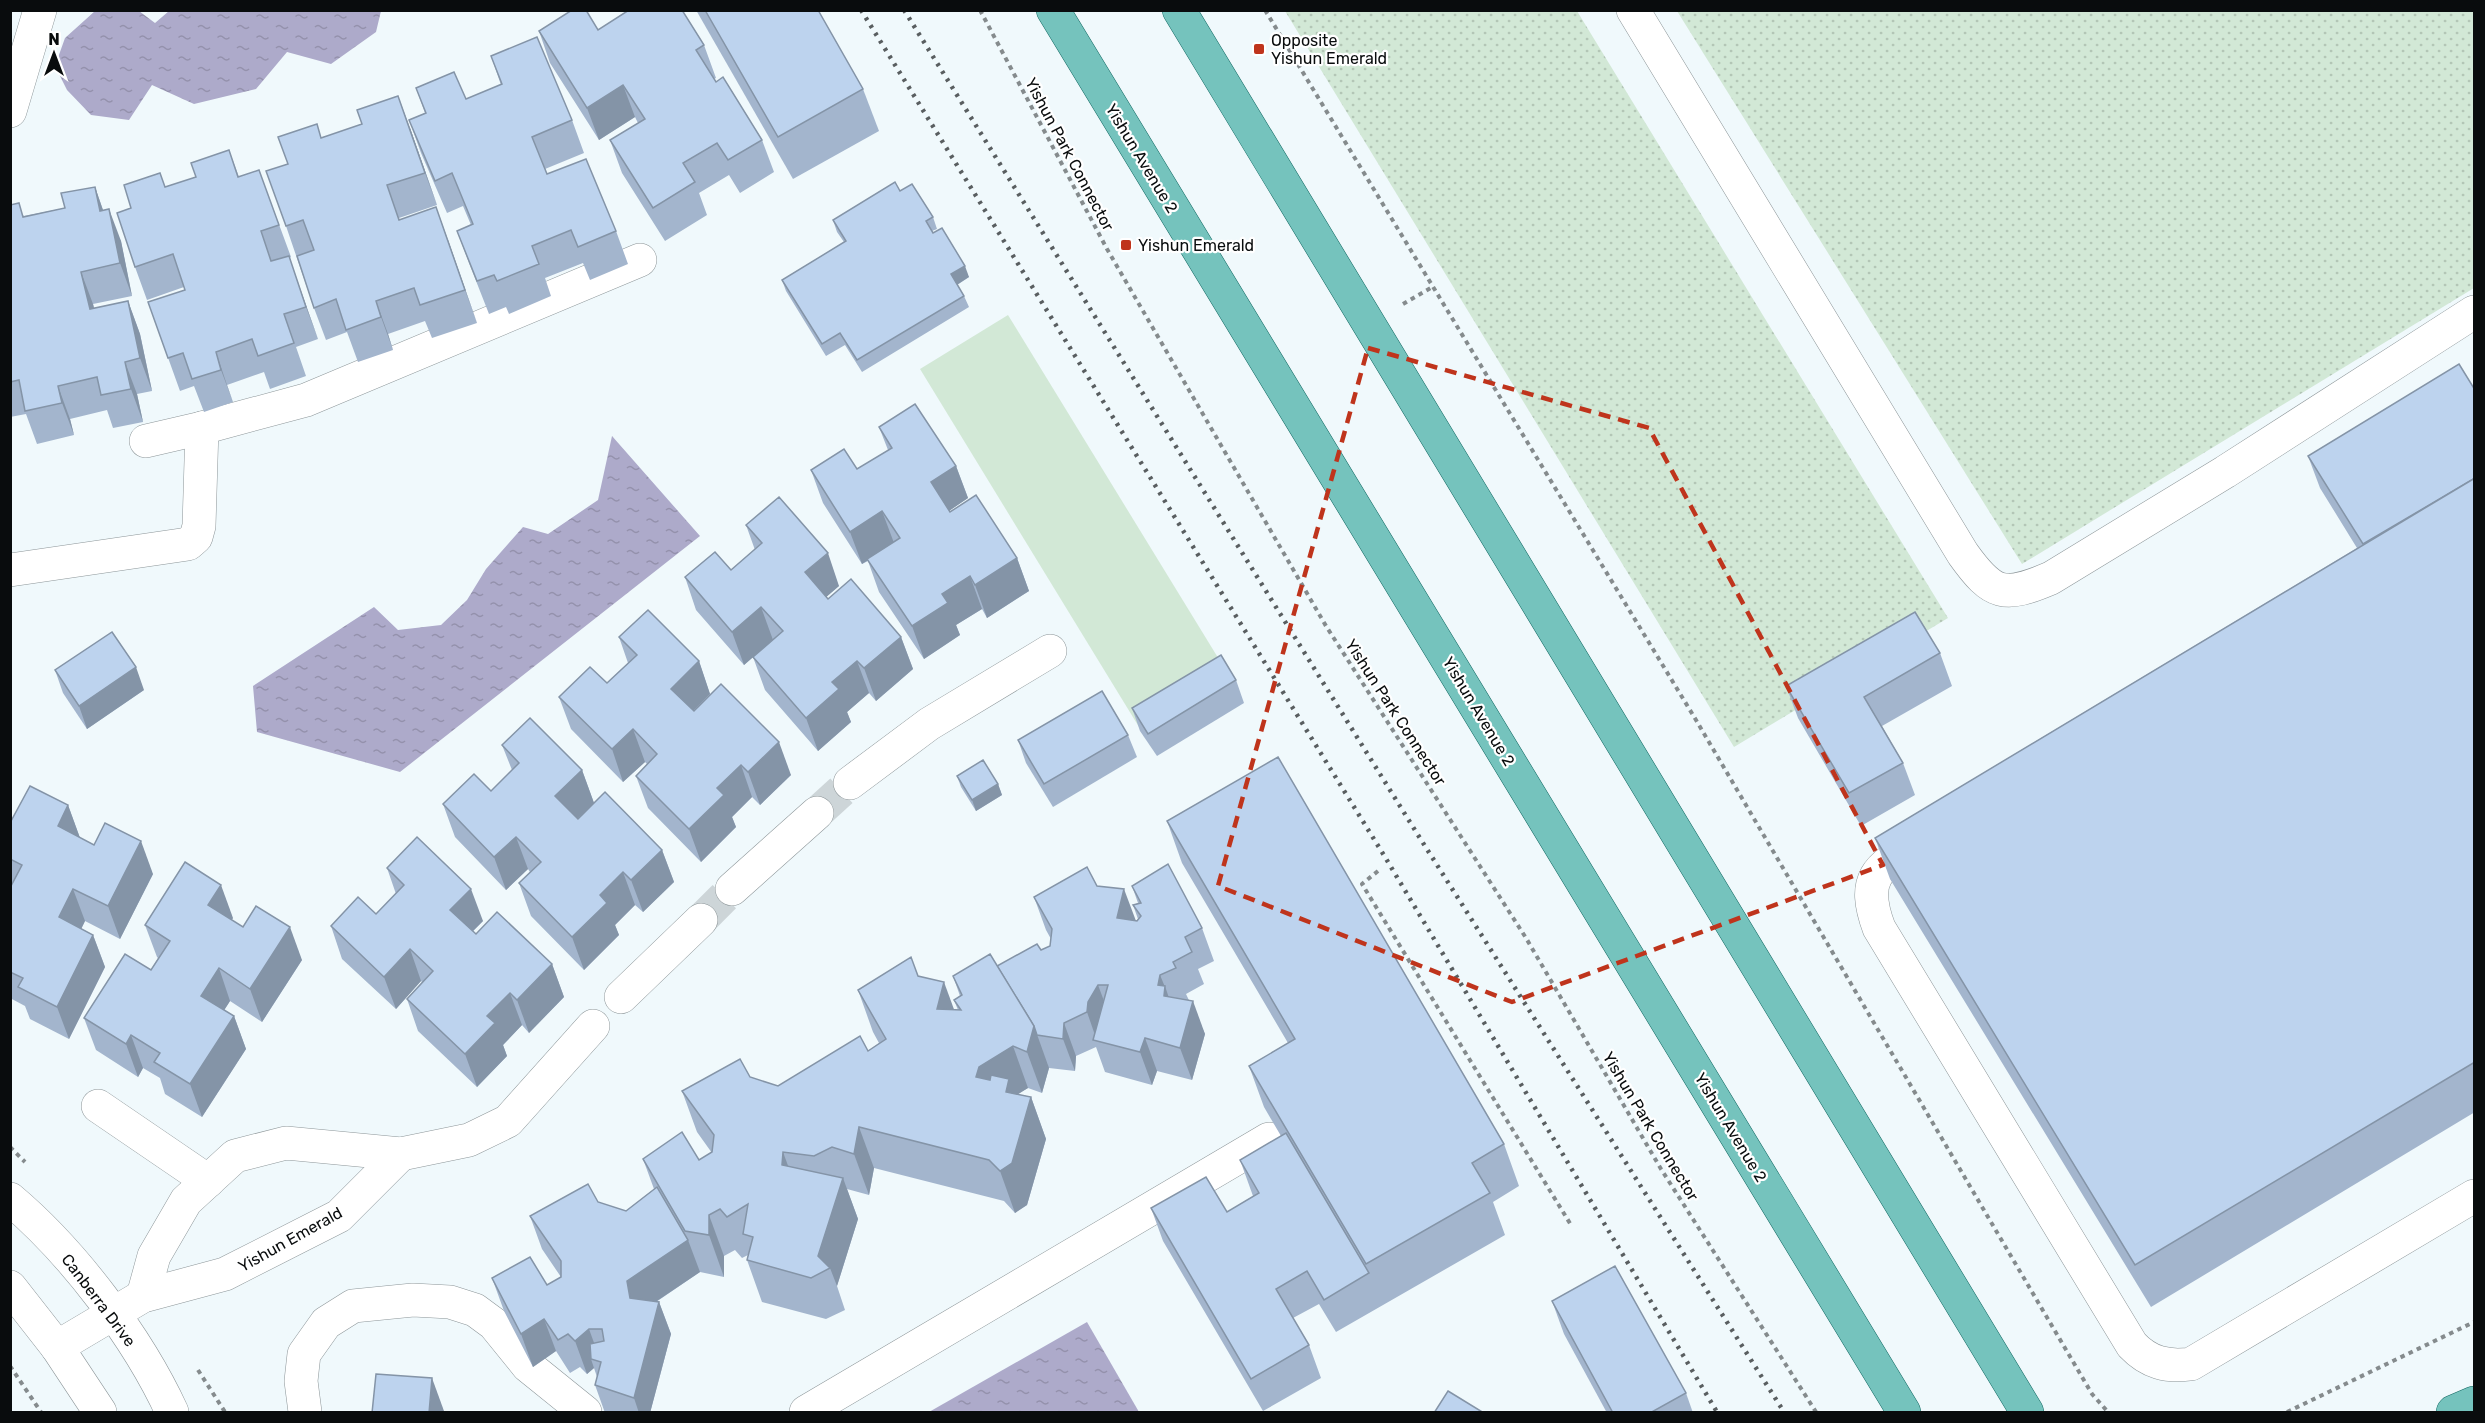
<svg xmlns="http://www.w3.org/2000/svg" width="2485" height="1423" font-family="Rubik,sans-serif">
<defs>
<pattern id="grass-dots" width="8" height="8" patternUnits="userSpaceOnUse" patternTransform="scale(1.5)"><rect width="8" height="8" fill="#d2e8d6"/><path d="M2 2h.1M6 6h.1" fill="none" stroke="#b3c6b6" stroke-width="1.8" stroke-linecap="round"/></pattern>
<pattern id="water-ripples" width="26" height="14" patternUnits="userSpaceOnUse" patternTransform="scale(1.5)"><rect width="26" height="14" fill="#adaaca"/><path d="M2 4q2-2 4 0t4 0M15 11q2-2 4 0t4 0" fill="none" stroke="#9491ac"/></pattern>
</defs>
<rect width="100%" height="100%" fill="#f0f9fc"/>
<!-- grass -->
<g fill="url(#grass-dots)">
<polygon points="1285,11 1577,11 1948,618 1734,747"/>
<polygon points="1677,11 2474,11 2474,288 2022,564"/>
</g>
<!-- park -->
<polygon fill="#d2e8d6" points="1008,315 1228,674 1139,727 920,369"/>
<!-- water -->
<g fill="url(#water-ripples)">
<polygon points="95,11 139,11 155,23 169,11 381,11 376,32 331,64 287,52 256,89 194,104 152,85 129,120 91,115 67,90 55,66 65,38"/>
<polygon points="612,436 700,536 400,772 257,732 253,686 374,607 398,630 441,625 467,600 486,569 523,527 548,534 598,500"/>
<polygon points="1087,1322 1139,1412 929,1412"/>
</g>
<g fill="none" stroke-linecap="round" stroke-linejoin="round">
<!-- minor-tunnel -->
<g stroke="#cdd5d8" stroke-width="33" stroke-dasharray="33 16" stroke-linecap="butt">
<polyline points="817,813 850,783"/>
<polyline points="701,920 732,889"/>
</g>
<!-- minor casing -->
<g stroke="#8d9699" stroke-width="34">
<g id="minor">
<path d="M1633,10L1963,554C1993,596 2004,598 2051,578L2225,472L2474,312"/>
<polyline points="10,111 40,10"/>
<polyline points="146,441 202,428 306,400 640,260"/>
<polyline points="10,570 188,544 196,537 199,526 202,428"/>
<polyline points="850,783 929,724 1050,651"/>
<path d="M1923,840C1881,866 1859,874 1879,928L2132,1345C2149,1363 2167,1367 2191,1364L2474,1196"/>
<polyline points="732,889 817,813"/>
<polyline points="621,997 701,920"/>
<polyline points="98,1106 208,1181"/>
<path d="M10,1199C73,1252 138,1338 172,1412"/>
<polyline points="10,1287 57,1347 100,1412"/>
<polyline points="143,1296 154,1256 186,1201 235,1156 286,1143 401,1154 469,1140 508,1121 593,1026"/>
<polyline points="57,1347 143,1296 225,1274 339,1216 401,1154"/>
<polyline points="305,1412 301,1381 304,1354 326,1323 353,1306 413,1300 450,1302 475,1310 494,1324 528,1366 585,1412"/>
<polyline points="806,1412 1269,1139"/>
</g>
</g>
<!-- major casing -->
<g stroke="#136963" stroke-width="34">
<g id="major">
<polyline points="1053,10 1904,1412"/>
<polyline points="1179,10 2027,1412"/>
<polyline points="2453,1412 2474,1403"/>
</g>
</g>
<!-- path -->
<g stroke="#858b8d" stroke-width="4" stroke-dasharray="4.5 4.5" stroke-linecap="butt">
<polyline points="980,10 1107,249 1326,626 1526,938 1661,1169 1816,1412"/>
<polyline points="1265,10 1696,720 2092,1394 2108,1412"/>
<polyline points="1403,304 1434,286"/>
<polyline points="1378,871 1362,884 1571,1225"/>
<polyline points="10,1147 25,1162"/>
<polyline points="10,1366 41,1412"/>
<polyline points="198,1370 225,1412"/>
<polyline points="2287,1412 2474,1322"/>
</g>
<!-- minor -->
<use href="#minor" stroke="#fff" stroke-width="33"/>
<!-- major -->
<use href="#major" stroke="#75c3bd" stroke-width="33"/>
<!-- rail -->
<g stroke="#595e60" stroke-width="4.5" stroke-dasharray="3 6" stroke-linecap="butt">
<polyline points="861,10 1385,857 1717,1412"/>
<polyline points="904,10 1418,835 1784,1412"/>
</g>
</g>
<!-- wall -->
<g fill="#a3b5cd">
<polygon points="626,10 682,10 704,45 716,78 714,79 762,140 774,172 740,193 729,175 699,193 707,215 665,241 622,173 610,140 638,123 635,117 599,140 550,63 539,31 598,30 626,12"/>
<polygon points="696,10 818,10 863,89 879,131 793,179"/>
<polygon points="491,56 572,120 584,153 545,169 547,174 616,231 628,264 590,280 583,263 545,278 551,296 509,314 506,307 489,314 469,263 457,231 471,225 463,206 447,213 421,153 409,120 425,113 416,88 466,99 501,85"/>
<polygon points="410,128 437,205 399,218 400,220 448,240 477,323 432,338 425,321 388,334 393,350 358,362 347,332 326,340 314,308 286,226 288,164 322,137"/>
<polygon points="229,150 239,177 259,170 291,257 289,258 318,339 296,347 306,376 270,389 264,372 227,385 233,402 204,412 194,386 180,391 148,302 185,290 184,287 147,300 135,267 131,208 165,187 196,177"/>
<polygon points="95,187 103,210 121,241 132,296 93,304 94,308 128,301 140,334 152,391 137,394 143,422 113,428 107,410 70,419 74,435 37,444 26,414 10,417 10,205 24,216 65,208"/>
<polygon points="900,191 933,217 937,229 932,231 969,277 957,285 964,296 969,307 862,372 845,345 826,356 786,291 782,280 844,242 837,232 833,220"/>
<polygon points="2475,390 2475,1112 2151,1307 1890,879 1875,838 2357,548 2320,488 2308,456"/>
<polygon points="879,427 956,466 968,498 949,511 1017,558 1029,591 987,618 982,609 956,625 960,635 924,659 879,592 868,561 862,564 823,503 811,470 857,469 888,450"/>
<polygon points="746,525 839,586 826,597 828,599 901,637 913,669 876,701 869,693 847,712 851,722 818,751 765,690 753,657 744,665 696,610 685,577 731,570 755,550"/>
<polygon points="619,637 699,661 710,694 694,711 791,775 760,805 752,797 732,817 736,827 701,862 648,808 636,776 647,764 645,762 623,782 571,729 559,697 607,683 628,663"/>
<polygon points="1940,653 1952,686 1882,726 1903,763 1915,795 1861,826 1798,718 1786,686"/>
<polygon points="55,670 144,690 87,729 63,693"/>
<polygon points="1236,680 1244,703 1157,756 1140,731 1132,708"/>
<polygon points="1128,735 1137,757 1053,807 1026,763 1018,740"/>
<polygon points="502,745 582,770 594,803 577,819 662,850 674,882 643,912 635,905 615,925 619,935 584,970 531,916 519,883 530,872 528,869 506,890 455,837 443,804 491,791 512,770"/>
<polygon points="957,776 998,784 1002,795 976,811 961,787"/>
<polygon points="68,805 80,838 153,874 120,939 85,921 81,929 93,935 105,967 69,1039 30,1019 25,1006 10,998 10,888 11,886 10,886 10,823"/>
<polygon points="1167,821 1504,1144 1519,1186 1493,1202 1505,1235 1336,1332 1319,1304 1293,1318 1309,1345 1321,1378 1263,1411 1163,1241 1151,1208 1227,1212 1253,1196 1240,1160 1281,1136 1264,1107 1249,1066 1288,1043 1182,863"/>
<polygon points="387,868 483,921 473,931 476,934 552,964 564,997 529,1033 522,1025 503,1045 507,1056 477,1087 418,1031 407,999 422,982 421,981 396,1009 342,959 331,926 376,914 396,894"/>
<polygon points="1097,886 1136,921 1138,919 1133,905 1138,903 1132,886 1202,928 1214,961 1198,969 1204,984 1186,994 1205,1034 1192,1080 1157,1071 1152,1085 1105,1072 1096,1047 1076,1056 1075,1071 1049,1068 1042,1093 1028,1088 1017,1094 1031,1097 1046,1139 1027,1205 1015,1213 1004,1201 874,1168 869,1195 847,1189 858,1219 837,1286 845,1310 826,1319 762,1302 747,1260 748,1255 742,1258 735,1250 724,1256 724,1277 700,1272 656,1302 659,1302 671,1334 650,1413 605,1413 595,1385 597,1377 594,1368 587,1374 580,1367 570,1373 556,1351 533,1367 504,1311 492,1278 547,1285 561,1277 542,1249 530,1216 598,1202 626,1211 654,1189 643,1159 699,1160 712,1153 697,1132 682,1091 750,1077 778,1086 868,1051 879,1043 873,1032 858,990 918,976 954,1010 958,1010 954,1000 960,996 953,976 997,966 1041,950 1050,946 1051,939 1046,930 1034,897"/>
<polygon points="233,918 231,920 243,927 302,960 262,1022 230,1001 224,1010 234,1016 246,1049 202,1117 165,1094 160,1078 143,1068 138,1077 96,1050 84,1018 151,970 158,958 157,957 145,925"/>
<polygon points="1552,1301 1686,1393 1693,1413 1607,1413 1564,1334"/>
</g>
<!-- shaded-wall -->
<g fill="#8494a7">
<polygon points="623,85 635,117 599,140 587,108"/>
<polygon points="398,96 410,128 437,205 425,173"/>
<polygon points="95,187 106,219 100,211"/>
<polygon points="436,207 448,240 477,323 465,290"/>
<polygon points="109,209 121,241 132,296 120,263"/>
<polygon points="289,256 300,288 318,339 306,307"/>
<polygon points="965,266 969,277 955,286 951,274"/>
<polygon points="81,272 93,304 102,342 90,309"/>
<polygon points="128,301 140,334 152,391 140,358"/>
<polygon points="376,301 388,334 393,350 381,317"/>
<polygon points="216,352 227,385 233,402 221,370"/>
<polygon points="125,362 137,394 143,422 131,389"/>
<polygon points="58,386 70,419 74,435 62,403"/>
<polygon points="956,466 968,498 943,515 931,482"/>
<polygon points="882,511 894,543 862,564 850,532"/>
<polygon points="828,553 839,586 817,605 805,572"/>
<polygon points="1017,558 1029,591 987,618 975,585"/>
<polygon points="970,576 982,609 956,625 960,635 924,659 912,626 942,594"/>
<polygon points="761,607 773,640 744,665 732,632"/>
<polygon points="901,637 913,669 876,701 864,668"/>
<polygon points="699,661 710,694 683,721 671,689"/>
<polygon points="857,661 869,693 847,712 851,722 818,751 806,718 832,682"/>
<polygon points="136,667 144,690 87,729 79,706"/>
<polygon points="633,729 645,762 623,782 612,749"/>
<polygon points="779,742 791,775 760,805 748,772"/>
<polygon points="741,765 752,797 732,817 736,827 701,862 689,829 717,788"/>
<polygon points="582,770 594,803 567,829 555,796"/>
<polygon points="998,784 1002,795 976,811 972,800"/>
<polygon points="68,805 80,838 58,826"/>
<polygon points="516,837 528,869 506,890 494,857"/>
<polygon points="141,841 153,874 120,939 108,906"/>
<polygon points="662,850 674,882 643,912 631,880"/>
<polygon points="623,872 635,905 615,925 619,935 584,970 572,937 600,895"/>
<polygon points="221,885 233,918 220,938 208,905"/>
<polygon points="73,889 85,921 71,950 59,917"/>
<polygon points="471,889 483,921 462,942 450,910"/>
<polygon points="1124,889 1136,921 1117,918"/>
<polygon points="290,927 302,960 262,1022 250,989"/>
<polygon points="93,935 105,967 69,1039 57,1007"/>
<polygon points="410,949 421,981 396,1009 384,977"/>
<polygon points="552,964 564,997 529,1033 517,1000"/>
<polygon points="219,968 230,1001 213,1028 201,996"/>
<polygon points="1160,975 1165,987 1165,986 1176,1019 1158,985"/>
<polygon points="944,982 959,1023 937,1009"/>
<polygon points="1098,985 1110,1017 1097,1041 1087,1012 1088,1002"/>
<polygon points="510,993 522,1025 503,1045 507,1056 477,1087 465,1054 487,1016"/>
<polygon points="1193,1001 1205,1034 1192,1080 1180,1048"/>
<polygon points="234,1016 246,1049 202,1117 190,1084"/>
<polygon points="1064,1023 1076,1056 1075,1071 1063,1039"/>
<polygon points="1034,1026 1049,1068 1042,1093 1027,1052"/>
<polygon points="131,1035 143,1068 138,1077 126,1044"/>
<polygon points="1145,1038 1157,1071 1152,1085 1140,1052"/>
<polygon points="1013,1046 1028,1088 1015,1096 1031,1097 1046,1139 1027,1205 1015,1213 1000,1171 976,1077 979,1067"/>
<polygon points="859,1127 874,1168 869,1195 854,1154"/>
<polygon points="783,1152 798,1193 782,1165"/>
<polygon points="843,1178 858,1219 837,1286 830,1268 818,1256"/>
<polygon points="709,1215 724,1256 724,1277 709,1235"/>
<polygon points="688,1240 700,1272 639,1313 630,1298 627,1281"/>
<polygon points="659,1302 671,1334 650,1413 639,1413 634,1398"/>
<polygon points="544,1319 556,1351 533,1367 521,1334"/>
<polygon points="589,1329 601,1362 591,1359 594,1368 587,1374 575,1341"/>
<polygon points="432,1378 444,1411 443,1413 429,1413"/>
</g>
<!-- building -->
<g fill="#bdd3ee" stroke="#8494a7" stroke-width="1.5">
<polygon points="572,10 586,10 598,30 629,10 682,10 704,45 696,50 716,82 723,77 762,140 728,160 717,143 683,163 695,182 653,208 610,140 645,119 623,85 587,108 539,31"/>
<polygon points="705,10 818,10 863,89 778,137"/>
<polygon points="537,37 572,120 532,137 547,174 586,159 616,231 578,247 571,230 532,246 539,264 497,281 494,275 477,281 457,231 473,224 452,173 435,181 409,120 426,113 416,88 454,72 466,99 502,84 491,56"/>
<polygon points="398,96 425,173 387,185 399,220 436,207 465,290 420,305 414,288 376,301 381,317 346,330 336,299 314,308 297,256 314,250 303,220 286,226 266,171 288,164 278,137 317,124 321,138 362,124 357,110"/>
<polygon points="229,150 238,177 259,170 279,225 261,231 271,261 289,256 306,307 284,314 294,343 258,356 252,339 216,352 221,370 192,379 183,353 168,358 148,302 185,290 173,254 135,267 117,213 131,208 124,185 160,173 165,187 196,177 191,163"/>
<polygon points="895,182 900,191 912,184 933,217 926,221 933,233 942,228 965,266 951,274 964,296 857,360 840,333 822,344 782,280 846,241 833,220"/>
<polygon points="95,187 100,211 109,209 120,263 81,272 90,309 128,301 140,358 125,362 131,389 101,395 97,377 58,386 62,403 25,411 19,380 10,382 10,205 19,203 23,217 65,208 61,193"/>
<polygon points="2459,364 2475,390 2475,478 2363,544 2308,456"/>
<polygon points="915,404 956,466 931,482 950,512 976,495 1017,558 975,585 970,576 942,594 948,603 912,626 867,559 900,538 882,511 850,532 811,470 844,449 857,469 892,448 879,427"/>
<polygon points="2475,478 2475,1062 2135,1265 1875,838"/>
<polygon points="779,497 828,553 805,572 828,599 851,579 901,637 864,668 857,661 832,682 839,689 806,718 753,657 783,631 761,607 732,632 685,577 715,552 731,570 762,543 746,525"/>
<polygon points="648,610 699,661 671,689 694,711 721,684 779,742 748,772 741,765 717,788 724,795 689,829 636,776 657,754 633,729 612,749 559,697 590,667 607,683 637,655 619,637"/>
<polygon points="1915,612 1940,653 1864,697 1903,763 1849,793 1786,686"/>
<polygon points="112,632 136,667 79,706 55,670"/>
<polygon points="1221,655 1236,680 1148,734 1132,708"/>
<polygon points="1102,691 1128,735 1044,784 1018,740"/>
<polygon points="530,718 582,770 555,796 578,819 605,792 662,850 631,880 623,872 600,895 607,903 572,937 519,883 541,862 516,837 494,857 443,804 474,774 491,791 519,763 502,745"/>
<polygon points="1278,757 1504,1144 1472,1163 1490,1193 1366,1264 1249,1066 1295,1039 1167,821"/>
<polygon points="983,760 998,784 972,800 957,776"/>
<polygon points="30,786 68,805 58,826 94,845 105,823 141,841 108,906 73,889 59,917 93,935 57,1007 18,987 23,978 10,972 10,888 22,865 10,859 10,823"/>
<polygon points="417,837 471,889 450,910 476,934 497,912 552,964 517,1000 510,993 487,1016 495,1023 465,1054 407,999 433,971 410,949 384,977 331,926 358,897 376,914 404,885 387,868"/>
<polygon points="185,862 221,885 208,905 243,927 256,906 290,927 250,989 219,968 201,996 234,1016 190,1084 154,1062 160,1053 131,1035 126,1044 84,1018 125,954 151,970 170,941 145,925"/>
<polygon points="1168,864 1202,928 1185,937 1192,952 1173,962 1176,968 1160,975 1158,985 1165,986 1164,996 1193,1001 1180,1048 1145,1038 1140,1052 1093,1040 1108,985 1098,985 1088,1002 1087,1012 1064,1023 1063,1039 1037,1035 1034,1026 997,966 1037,944 1041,950 1050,946 1052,929 1034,897 1087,867 1097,886 1124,889 1117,918 1137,921 1141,916 1133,905 1141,903 1132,886"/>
<polygon points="990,954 1034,1026 1027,1052 1013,1046 979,1067 976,1077 990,1080 991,1075 1009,1079 1006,1092 1031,1097 1012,1163 1000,1171 989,1160 859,1127 854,1154 832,1147 814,1156 783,1152 782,1165 843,1178 818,1256 830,1268 811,1278 747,1260 753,1237 743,1234 748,1204 727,1217 720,1209 709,1215 709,1235 685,1231 643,1159 682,1132 699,1160 712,1152 714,1135 682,1091 740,1059 750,1077 778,1086 860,1036 868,1051 886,1039 858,990 911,957 918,976 944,982 937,1009 961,1010 954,1000 962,995 953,976"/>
<polygon points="1286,1133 1369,1273 1324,1300 1307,1271 1276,1289 1309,1345 1251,1379 1151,1208 1206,1177 1227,1212 1259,1193 1240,1160"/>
<polygon points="588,1184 598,1202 626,1211 657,1187 688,1240 627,1281 630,1298 659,1302 634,1398 595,1385 601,1362 591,1359 590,1344 604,1341 602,1329 589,1329 575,1341 568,1334 558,1340 544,1319 521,1334 492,1278 530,1257 547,1285 561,1277 561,1261 530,1216"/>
<polygon points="1615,1266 1686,1393 1650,1413 1613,1413 1552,1301"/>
<polygon points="376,1374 432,1378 429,1413 372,1413"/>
<polygon points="1448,1391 1484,1413 1434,1413"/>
</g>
<!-- marked area -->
<path fill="none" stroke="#bf341c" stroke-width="4.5" stroke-dasharray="12 8" stroke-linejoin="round" d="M1368,348L1649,428L1883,865L1512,1002L1218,886Z"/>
<!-- markers -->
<g fill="#bf341c" stroke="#fff" stroke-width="2">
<rect x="1253" y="43" width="12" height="12" rx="3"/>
<rect x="1120" y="239" width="12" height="12" rx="3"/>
</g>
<g text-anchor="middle" stroke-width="4.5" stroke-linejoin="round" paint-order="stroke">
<!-- poi labels -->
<g font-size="16" fill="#090c0d" stroke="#fff" text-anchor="start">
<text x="1271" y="46">Opposite<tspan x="1271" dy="18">Yishun Emerald</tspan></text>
<text x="1138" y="251">Yishun Emerald</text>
</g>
<!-- street labels -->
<g font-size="16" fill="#090c0d" stroke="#fff">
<text transform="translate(1070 154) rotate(62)" y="6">Yishun Park Connector</text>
<text transform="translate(1142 158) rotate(59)" y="6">Yishun Avenue 2</text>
<text transform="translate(1479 711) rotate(59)" y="6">Yishun Avenue 2</text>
<text transform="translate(1396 712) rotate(57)" y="6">Yishun Park Connector</text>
<text transform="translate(1651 1126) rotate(59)" y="6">Yishun Park Connector</text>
<text transform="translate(1731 1127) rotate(59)" y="6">Yishun Avenue 2</text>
<text transform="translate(290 1239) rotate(-29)" y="6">Yishun Emerald</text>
<text transform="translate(99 1300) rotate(53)" y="6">Canberra Drive</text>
</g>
</g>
<!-- border -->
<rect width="2485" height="1423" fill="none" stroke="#090c0d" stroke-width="24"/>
<!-- north arrow -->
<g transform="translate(54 54)" stroke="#ffffff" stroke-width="4.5" paint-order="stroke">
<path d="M0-4.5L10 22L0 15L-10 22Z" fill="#090c0d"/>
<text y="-9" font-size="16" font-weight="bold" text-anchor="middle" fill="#090c0d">N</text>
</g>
</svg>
